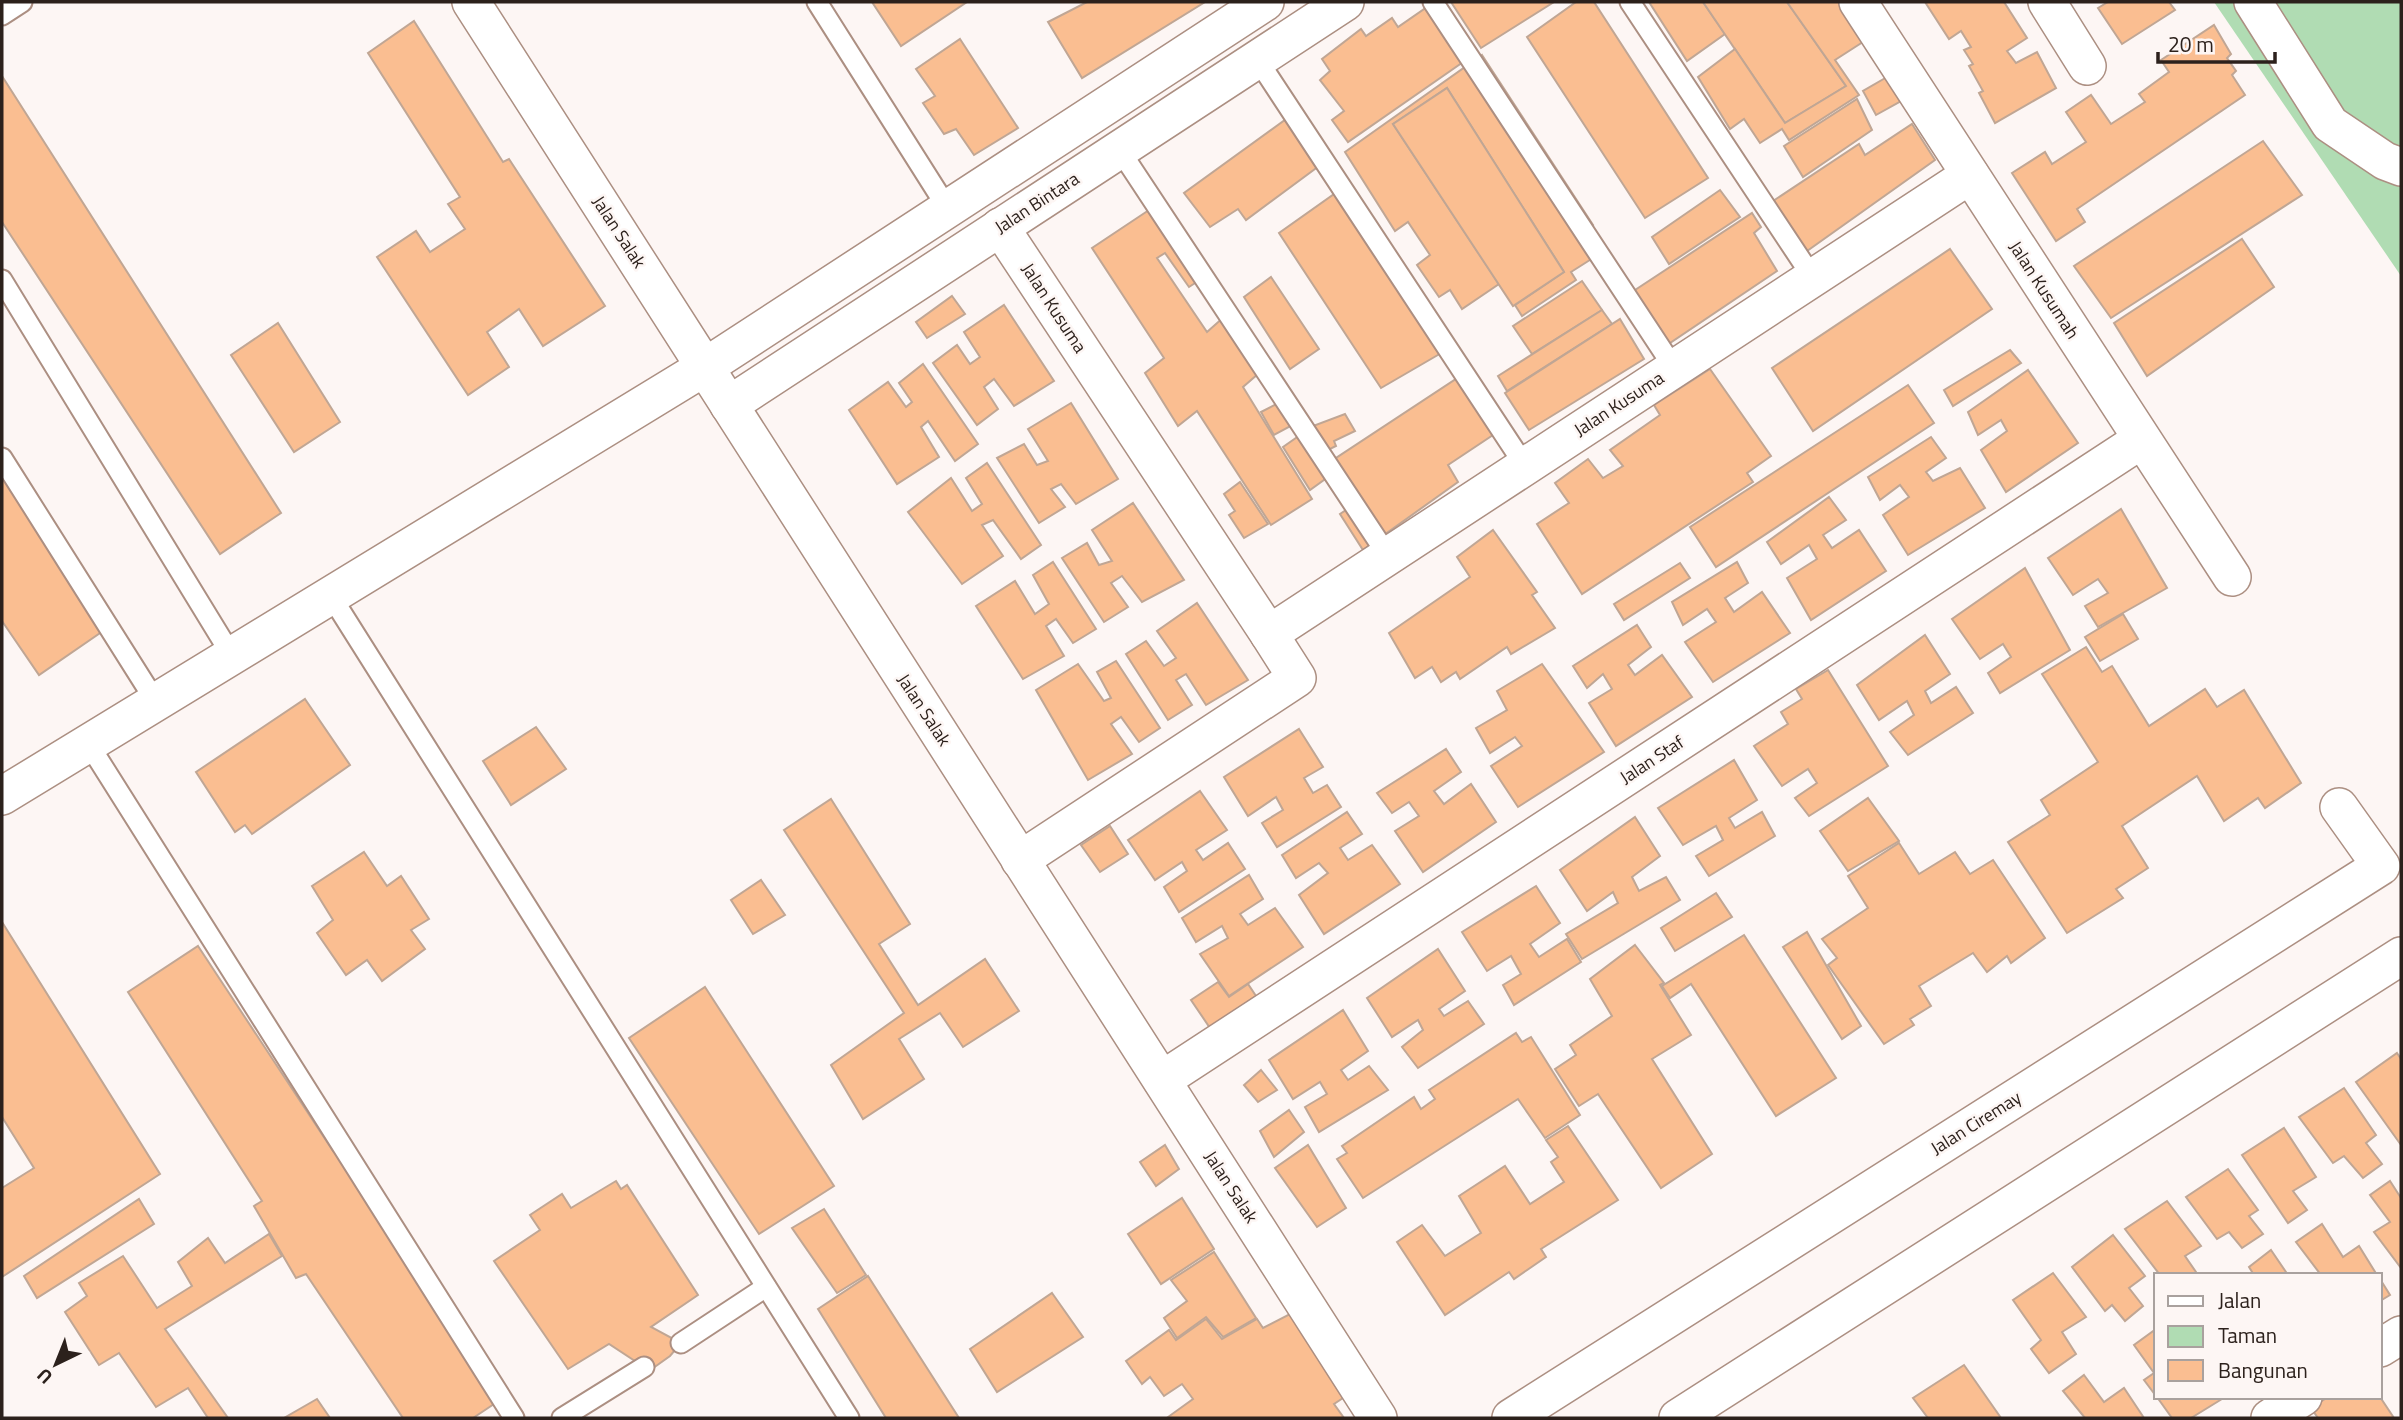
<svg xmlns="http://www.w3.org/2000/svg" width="2403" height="1420" font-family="'Titillium Web',sans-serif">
<rect width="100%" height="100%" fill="#fdf6f4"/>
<!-- green -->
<polygon fill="#b0dcb3" points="2214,2 2401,2 2401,276"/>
<!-- building -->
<g fill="#fabe91" stroke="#c0a694" stroke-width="2">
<polygon points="872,2 967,2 901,46"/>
<polygon points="1087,2 1205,2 1082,78 1048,22"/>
<polygon points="1451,2 1554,2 1481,48"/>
<polygon points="1576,2 1594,2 1708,178 1645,218 1527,37"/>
<polygon points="1649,2 1703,2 1725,34 1687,61"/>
<polygon points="1703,2 1787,2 1846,86 1785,123"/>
<polygon points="1787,2 1841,2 1866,40 1835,60 1859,95 1789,140 1782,129 1760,143 1744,119 1730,129 1698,77 1735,49 1785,123 1846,86"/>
<polygon points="1925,2 2004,2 2027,38 2007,51 2016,63 2037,52 2056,88 1995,123 1979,93 1983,91 1969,66 1973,64 1964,50 1971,47 1961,31 1949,39"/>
<polygon points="2108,2 2169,2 2175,10 2122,44 2098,8"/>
<polygon points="1430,5 1466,60 1348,142 1332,120 1344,111 1320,80 1330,71 1322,59 1361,29 1366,36 1392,18 1398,27"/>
<polygon points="414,21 503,162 509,159 605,306 543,346 519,309 487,332 509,367 468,395 377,257 416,231 430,252 465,229 448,204 460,197 368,53"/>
<polygon points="2214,25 2231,54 2227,58 2236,71 2232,75 2245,95 2077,209 2085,222 2056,241 2012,173 2045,152 2052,164 2086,142 2066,112 2091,95 2111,124 2145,102 2139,94 2169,72 2161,60"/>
<polygon points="960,39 1018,128 974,155 956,129 944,134 923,103 935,96 916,69"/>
<polygon points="1482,55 1593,225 1579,234 1593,258 1571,272 1576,280 1522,316 1515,305 1564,272 1447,88 1393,124 1499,284 1462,309 1450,290 1439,297 1417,265 1430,255 1408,222 1395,231 1345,152"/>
<polygon points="2,76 281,513 220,554 2,222"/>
<polygon points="1887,77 1901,101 1876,115 1863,91"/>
<polygon points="1447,88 1564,272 1513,306 1393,124"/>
<polygon points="1857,99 1872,130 1803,177 1784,146"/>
<polygon points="1289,117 1319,166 1246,220 1238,209 1210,227 1184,193"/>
<polygon points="1912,124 1935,160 1800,256 1767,205 1859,144 1865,155"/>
<polygon points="2263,141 2302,195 2111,318 2074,266"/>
<polygon points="1720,190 1740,217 1669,264 1652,237"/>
<polygon points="1337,192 1443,352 1381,388 1279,233"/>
<polygon points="1158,204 1209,274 1189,287 1165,253 1157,258 1207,332 1225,316 1258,374 1243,387 1312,499 1271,525 1197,411 1178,426 1145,373 1164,358 1092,248"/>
<polygon points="1752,213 1761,227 1754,233 1777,271 1664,347 1632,292"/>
<polygon points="2242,239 2274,287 2147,376 2114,323"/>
<polygon points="1950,249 1992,309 1813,431 1772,368"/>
<polygon points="1271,277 1319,349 1290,369 1244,297"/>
<polygon points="1582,281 1602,310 1532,354 1513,326"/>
<polygon points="952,296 965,314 927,338 916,322"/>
<polygon points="1004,305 1054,381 1014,406 994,379 984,387 998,409 977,425 933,363 957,345 970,364 980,357 964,332"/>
<polygon points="1602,310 1612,324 1507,391 1498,376"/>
<polygon points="1620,319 1644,359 1529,430 1505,393"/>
<polygon points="278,323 340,422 294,452 231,355"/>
<polygon points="2010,350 2021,363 1953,406 1944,390"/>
<polygon points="923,364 978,444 955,461 928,421 921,427 939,457 897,484 849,410 888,382 906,407 912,402 899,383"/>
<polygon points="1710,369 1771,456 1747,473 1753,482 1582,594 1537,524 1569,503 1555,483 1588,459 1603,478 1623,466 1610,450 1660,415 1654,405"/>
<polygon points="2028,370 2078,443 2006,492 1981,450 2007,431 2001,420 1978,435 1968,412"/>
<polygon points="1459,377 1496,433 1448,465 1458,482 1363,550 1340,514 1352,506 1333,460"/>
<polygon points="1908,385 1934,423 1716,567 1690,527"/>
<polygon points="1284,400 1300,421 1274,435 1261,412"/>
<polygon points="1071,403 1118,479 1076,504 1061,484 1051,489 1065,507 1039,523 997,458 1024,444 1037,465 1048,461 1028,429"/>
<polygon points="1345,414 1355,431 1334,441 1336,446 1326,451 1313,426"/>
<polygon points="1313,426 1335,472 1310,490 1283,447"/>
<polygon points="1931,437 1946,458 1926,472 1933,481 1960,468 1985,508 1908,555 1883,515 1909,497 1900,485 1880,500 1868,477"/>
<polygon points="987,463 1041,545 1021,559 993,520 982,525 1003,556 962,584 908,512 951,478 972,511 982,504 966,478"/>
<polygon points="2,474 103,631 39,675 2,621"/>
<polygon points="1240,482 1268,524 1244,538 1229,515 1235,511 1224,494"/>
<polygon points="1829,497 1846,520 1823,535 1832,548 1859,530 1886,571 1811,620 1787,578 1817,559 1809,545 1781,564 1767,542"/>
<polygon points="1133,503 1184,580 1142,602 1122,576 1111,583 1128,607 1104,622 1062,558 1087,543 1099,565 1112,561 1092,530"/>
<polygon points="2121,509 2167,588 2098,627 2085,606 2108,593 2098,579 2073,595 2048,558"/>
<polygon points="1493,530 1537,592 1532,595 1555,628 1511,654 1507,647 1460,679 1456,672 1441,682 1432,667 1415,678 1389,633 1470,577 1457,557"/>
<polygon points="1053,562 1096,629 1073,643 1056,619 1046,626 1064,656 1023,679 976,606 1015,581 1035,614 1049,604 1033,575"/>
<polygon points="1737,562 1748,583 1725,598 1734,612 1762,592 1790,633 1713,682 1685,642 1716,622 1707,609 1683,625 1672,602"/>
<polygon points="1680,563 1690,578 1624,620 1614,604"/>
<polygon points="2025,568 2070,650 2000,693 1988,673 2011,657 2003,644 1980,659 1952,619"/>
<polygon points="1197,603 1248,680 1206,705 1186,674 1176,680 1192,705 1168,720 1126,654 1146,641 1164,666 1176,658 1157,631"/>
<polygon points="2123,614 2138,639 2100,661 2085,637"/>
<polygon points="1637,625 1651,647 1628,665 1635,675 1662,655 1692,697 1616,746 1589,703 1612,689 1603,674 1587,688 1573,666"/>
<polygon points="1925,635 1950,674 1925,691 1931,703 1956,687 1973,713 1908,755 1890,732 1914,715 1907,701 1879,720 1857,685"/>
<polygon points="2086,647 2102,672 2112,666 2149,726 2205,689 2217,707 2244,690 2301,783 2265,808 2258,798 2224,821 2197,776 2122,826 2148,868 2116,889 2123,898 2067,933 2008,842 2050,815 2041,800 2098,762 2042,674"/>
<polygon points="1116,661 1160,728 1139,742 1121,717 1111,724 1132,754 1088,780 1036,690 1078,664 1104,701 1111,698 1097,672"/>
<polygon points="1542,664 1604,752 1518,807 1491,766 1522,746 1515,737 1490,753 1476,728 1507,710 1497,691"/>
<polygon points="1828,670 1888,766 1809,816 1795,798 1817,783 1808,769 1782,786 1754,746 1788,724 1781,712 1802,699 1796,689"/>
<polygon points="305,699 350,765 252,834 245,825 235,832 196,772"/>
<polygon points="536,727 566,769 511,805 483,761"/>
<polygon points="1299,729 1323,767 1304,778 1313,793 1327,785 1341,807 1277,847 1262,823 1283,810 1276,797 1248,816 1224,777"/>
<polygon points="1446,749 1461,772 1434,791 1444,804 1471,784 1496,822 1423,872 1395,831 1419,816 1409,802 1392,813 1377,793"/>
<polygon points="1734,760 1757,800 1729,818 1735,828 1762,812 1775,836 1709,876 1696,856 1723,840 1716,826 1683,845 1658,808"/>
<polygon points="1200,791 1227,830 1196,850 1203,860 1228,843 1245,869 1179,912 1164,887 1187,871 1182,862 1155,880 1128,840"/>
<polygon points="1868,798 1899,841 1848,871 1820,831"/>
<polygon points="831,799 910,924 879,944 918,1005 985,959 1019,1011 963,1047 940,1013 899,1039 924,1079 863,1119 831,1065 904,1013 784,830"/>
<polygon points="1347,812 1362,834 1340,848 1348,860 1372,845 1400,884 1324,934 1299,895 1328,873 1319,863 1296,878 1282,855"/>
<polygon points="1635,817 1660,856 1632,877 1639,891 1666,877 1680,900 1582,959 1566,934 1618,903 1613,892 1587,911 1560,870"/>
<polygon points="1110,826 1128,854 1100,872 1081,845"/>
<polygon points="1899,843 1919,874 1955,852 1970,874 1993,860 2045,938 2011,963 2007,956 1987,972 1973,953 1919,986 1931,1006 1910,1019 1914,1025 1884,1044 1828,965 1837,958 1822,939 1868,908 1848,876"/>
<polygon points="364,852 387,886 401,876 429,919 411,930 425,949 382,981 367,960 346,975 317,933 333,920 312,886"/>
<polygon points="1249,875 1263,899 1240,914 1248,925 1275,908 1303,947 1229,996 1200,954 1228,938 1222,926 1196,942 1182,918"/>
<polygon points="761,880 785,915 753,934 731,900"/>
<polygon points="1536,886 1560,923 1530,944 1539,957 1567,939 1581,962 1514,1005 1503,985 1521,974 1511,956 1487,971 1462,932"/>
<polygon points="1716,893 1732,917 1675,951 1661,928"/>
<polygon points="2,922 160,1174 2,1277 2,1188 34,1168 2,1117"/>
<polygon points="1807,932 1861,1026 1842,1039 1783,947"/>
<polygon points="1744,935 1836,1078 1776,1116 1691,984 1670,998 1662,986"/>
<polygon points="1635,945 1664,983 1660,985 1691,1035 1652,1059 1712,1154 1661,1188 1598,1094 1579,1106 1555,1069 1576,1055 1570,1045 1612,1016 1590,979"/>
<polygon points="198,946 333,1151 342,1146 494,1404 473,1418 403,1418 306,1274 296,1278 254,1206 262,1201 128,992"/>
<polygon points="1438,949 1465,991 1439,1009 1444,1016 1468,1001 1484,1024 1418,1068 1402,1047 1423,1030 1418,1020 1392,1037 1367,998"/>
<polygon points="1218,982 1229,997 1248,984 1256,996 1210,1028 1191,1000"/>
<polygon points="705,987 834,1186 759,1234 629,1038"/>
<polygon points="1343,1010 1368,1051 1341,1070 1348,1080 1369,1066 1388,1090 1319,1132 1305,1107 1327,1094 1320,1082 1293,1099 1269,1060"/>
<polygon points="1516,1033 1522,1042 1531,1037 1580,1115 1545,1138 1518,1099 1363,1198 1337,1159 1347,1153 1342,1146 1414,1097 1421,1109 1435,1099 1429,1090"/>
<polygon points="2397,1053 2401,1059 2401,1145 2356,1082"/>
<polygon points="1261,1070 1277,1090 1258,1102 1244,1085"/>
<polygon points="2344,1088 2376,1135 2366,1143 2382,1164 2363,1178 2344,1156 2333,1163 2299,1117"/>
<polygon points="1289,1110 1304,1132 1274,1157 1260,1131"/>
<polygon points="1568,1126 1618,1200 1541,1249 1546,1257 1514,1279 1509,1272 1445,1315 1397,1242 1422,1225 1445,1256 1481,1233 1459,1196 1505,1166 1530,1204 1564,1182 1551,1162 1558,1157 1546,1140"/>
<polygon points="2284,1128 2316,1177 2293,1191 2307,1210 2288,1223 2242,1155"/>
<polygon points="1165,1145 1179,1169 1156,1186 1140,1162"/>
<polygon points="1308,1145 1346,1208 1317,1227 1275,1168"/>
<polygon points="2228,1169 2258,1210 2249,1216 2263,1234 2242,1248 2229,1232 2217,1239 2186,1197"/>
<polygon points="616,1181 621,1189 627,1185 698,1295 651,1327 681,1343 670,1356 635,1381 644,1367 609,1344 568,1369 494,1261 540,1230 530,1215 562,1194 571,1208"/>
<polygon points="2390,1181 2401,1198 2401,1268 2374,1232 2390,1222 2370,1195"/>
<polygon points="1182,1198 1214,1249 1161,1284 1128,1234"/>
<polygon points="139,1199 154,1224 37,1298 24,1276"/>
<polygon points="2167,1201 2201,1246 2185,1256 2196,1272 2192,1275 2160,1275 2125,1229"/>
<polygon points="824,1209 866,1275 837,1293 792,1228"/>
<polygon points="2322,1224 2343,1257 2359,1246 2377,1275 2321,1275 2296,1242"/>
<polygon points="269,1234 282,1256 165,1329 228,1418 208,1418 188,1388 156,1407 119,1353 99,1365 65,1312 87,1296 79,1283 123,1256 157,1308 192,1286 178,1262 208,1238 225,1263"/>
<polygon points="2113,1235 2145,1276 2129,1288 2143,1306 2125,1321 2112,1305 2105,1311 2072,1267"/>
<polygon points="2271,1250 2288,1275 2254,1275 2249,1267"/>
<polygon points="1214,1252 1256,1318 1223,1337 1206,1317 1177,1338 1164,1318 1187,1301 1171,1280"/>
<polygon points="2053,1273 2086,1317 2062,1332 2076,1354 2049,1373 2031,1349 2041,1340 2013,1300"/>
<polygon points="868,1276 959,1418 886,1418 818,1309"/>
<polygon points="2380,1279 2390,1295 2380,1301"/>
<polygon points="1052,1293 1083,1337 997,1392 970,1349"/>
<polygon points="1290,1314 1343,1398 1334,1404 1344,1418 1169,1418 1168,1417 1193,1399 1182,1384 1164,1396 1150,1377 1142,1384 1126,1361 1169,1330 1176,1340 1206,1319 1222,1339 1257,1319 1263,1328"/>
<polygon points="2156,1329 2156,1396 2144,1380 2154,1373 2134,1345"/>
<polygon points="1964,1365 2001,1418 1928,1418 1913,1398"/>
<polygon points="2084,1375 2104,1402 2124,1388 2144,1418 2085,1418 2063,1391"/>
<polygon points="2157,1397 2221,1397 2222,1399 2191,1418 2172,1418"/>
<polygon points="2328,1397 2380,1397 2394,1418 2318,1418 2311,1408"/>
<polygon points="317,1399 330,1418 284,1418"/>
</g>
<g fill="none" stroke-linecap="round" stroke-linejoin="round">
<!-- lane casing -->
<g stroke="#ac8f82" stroke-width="23">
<g id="lane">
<polyline points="817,2 948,209"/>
<polyline points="1433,2 1674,368"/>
<polyline points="1630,2 1813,278"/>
<polyline points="2,15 22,2"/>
<polyline points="1257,59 1525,466"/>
<polyline points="1119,149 1388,556"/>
<polyline points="2,280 232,656"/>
<polyline points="2,458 156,702"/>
<polyline points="331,596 849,1418"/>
<polyline points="88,743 514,1418"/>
<polyline points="681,1343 766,1287"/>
<polyline points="562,1418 644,1367"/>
</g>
</g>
<!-- street casing -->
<g stroke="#ac8f82" stroke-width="40">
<g id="street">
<polyline points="471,2 1378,1418"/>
<polyline points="1858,2 2232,577"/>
<polyline points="2047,2 2087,66"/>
<polyline points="2253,2 2330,124 2385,161 2401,167"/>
<polyline points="1000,227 1269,634"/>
<polyline points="729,405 1345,2"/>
<polyline points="2,796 705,367 1265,2"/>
<polyline points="1020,860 1297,678 1269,634 1970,175"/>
<polyline points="1162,1080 2141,440"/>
<polyline points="2380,1348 2401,1335"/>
<polyline points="1511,1418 2381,866 2339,807"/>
<polyline points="1678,1418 2401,956"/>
<polyline points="2270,1418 2303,1397"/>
</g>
</g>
<!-- lane -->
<use href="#lane" stroke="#fff" stroke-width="19"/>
<!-- street -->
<use href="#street" stroke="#fff" stroke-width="37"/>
</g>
<g text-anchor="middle" stroke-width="5" stroke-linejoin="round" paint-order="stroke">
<!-- street labels -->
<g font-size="18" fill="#2c211c" stroke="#fdf6f4">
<text transform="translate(1037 203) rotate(-33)" y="6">Jalan Bintara</text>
<text transform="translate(619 232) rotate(57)" y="6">Jalan Salak</text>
<text transform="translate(2044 290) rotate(57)" y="6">Jalan Kusumah</text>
<text transform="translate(1054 308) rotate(57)" y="6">Jalan Kusuma</text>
<text transform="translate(1619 404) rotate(-33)" y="6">Jalan Kusuma</text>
<text transform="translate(924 710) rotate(57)" y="6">Jalan Salak</text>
<text transform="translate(1652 760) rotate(-33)" y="6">Jalan Staf</text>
<text transform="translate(1976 1123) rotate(-32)" y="6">Jalan Ciremay</text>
<text transform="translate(1231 1187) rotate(57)" y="6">Jalan Salak</text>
</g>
</g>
<!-- border -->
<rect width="2403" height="1420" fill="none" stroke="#2c211c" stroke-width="7"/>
<!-- legend -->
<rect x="2154" y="1273" width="228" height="126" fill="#fdf6f4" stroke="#a9a19e" stroke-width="2"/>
<rect x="2168" y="1296" width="35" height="10" fill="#ffffff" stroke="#a9a19e" stroke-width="2"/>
<text x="2218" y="1308" font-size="21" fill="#2c211c">Jalan</text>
<rect x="2168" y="1326" width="35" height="21" fill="#b0dcb3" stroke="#a9a19e" stroke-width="2"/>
<text x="2218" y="1343" font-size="21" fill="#2c211c">Taman</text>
<rect x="2168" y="1360" width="35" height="21" fill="#fabe91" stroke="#a9a19e" stroke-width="2"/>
<text x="2218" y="1378" font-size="21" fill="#2c211c">Bangunan</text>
<!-- north arrow -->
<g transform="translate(56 1364) rotate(223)" stroke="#fdf6f4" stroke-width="5" paint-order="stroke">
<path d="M0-5L12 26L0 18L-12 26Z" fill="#2c211c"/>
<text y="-10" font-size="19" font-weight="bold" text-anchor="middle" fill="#2c211c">U</text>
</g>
<!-- scale -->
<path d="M2158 52v10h117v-10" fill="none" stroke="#2c211c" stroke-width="3.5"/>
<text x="2168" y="52" font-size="21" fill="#2c211c" stroke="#fdf6f4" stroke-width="5" paint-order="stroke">20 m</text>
</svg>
